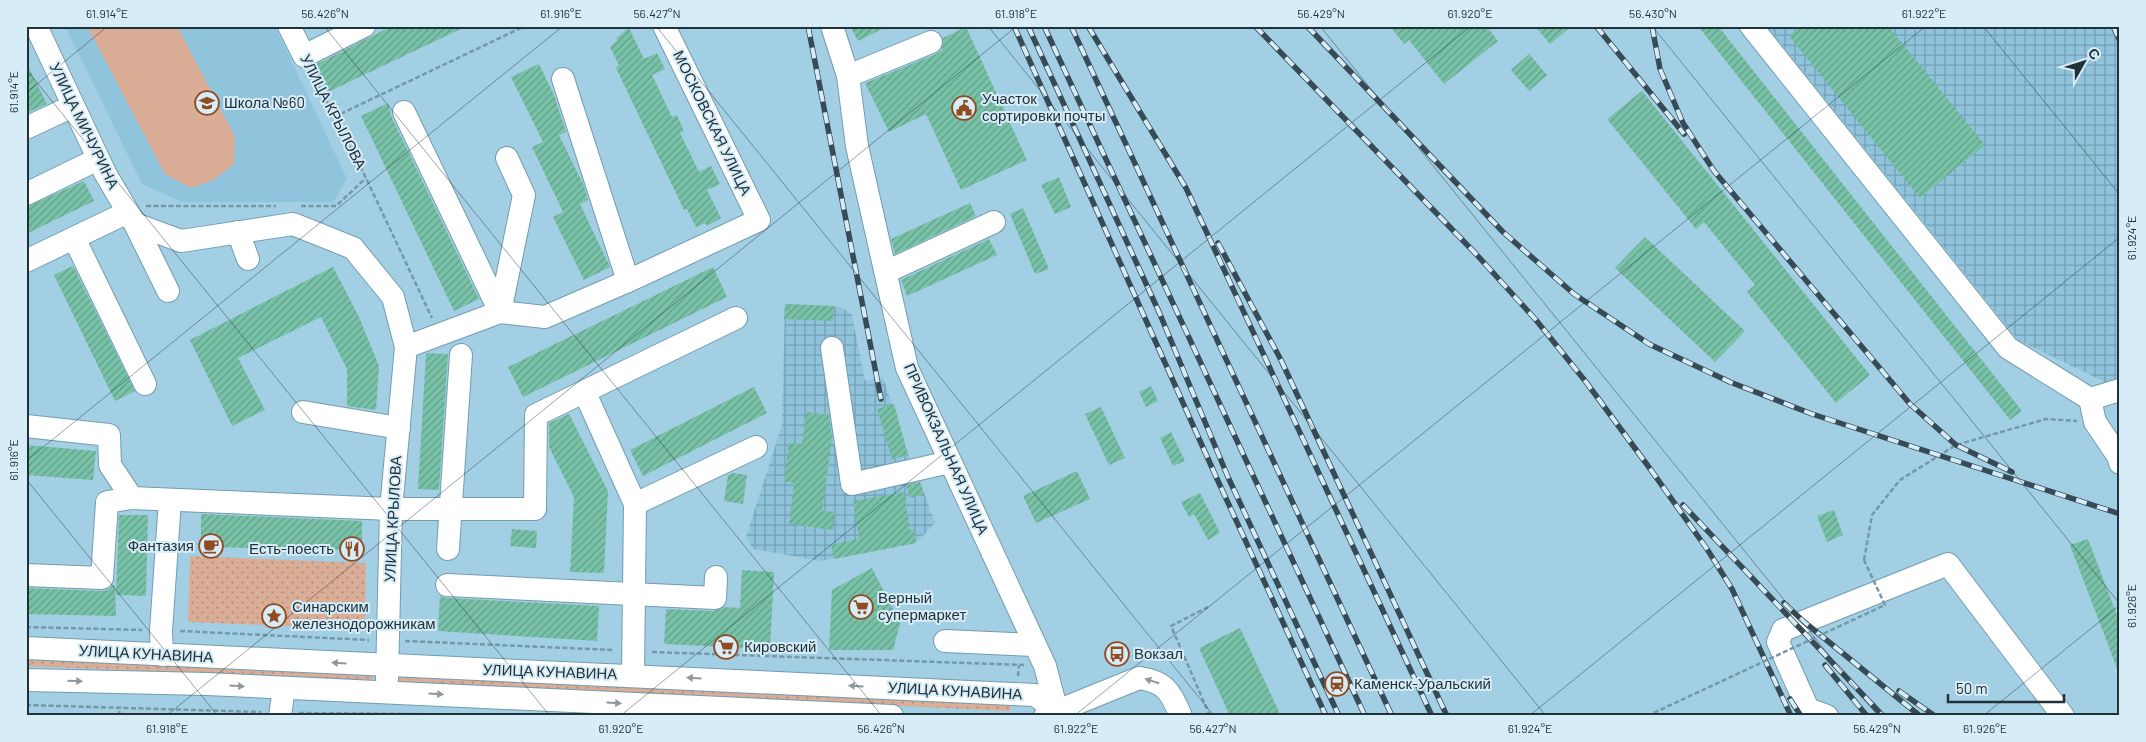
<svg xmlns="http://www.w3.org/2000/svg" width="2146" height="742" font-family="Barlow,sans-serif">
<defs>
<pattern id="industrial-grid" width="8" height="8" patternUnits="userSpaceOnUse" patternTransform="scale(1.25)"><rect width="8" height="8" fill="#90c3dc"/><path d="M0 4h8M4 0v8" fill="none" stroke="#759fb4"/></pattern>
<pattern id="grass-dots" width="8" height="8" patternUnits="userSpaceOnUse" patternTransform="scale(1.25)"><rect width="8" height="8" fill="#daad96"/><path d="M2 2h.1M6 6h.1" fill="none" stroke="#b08d7c" stroke-width="1.8" stroke-linecap="round"/></pattern>
<pattern id="building-hatch" width="6" height="6" patternUnits="userSpaceOnUse" patternTransform="scale(1.25)"><rect width="6" height="6" fill="#78c2a8"/><path d="M-1 1l2-2M0 6l6-6M5 7l2-2" fill="none" stroke="#629e8a"/></pattern>
</defs>
<rect width="100%" height="100%" fill="#a3cfe4"/>
<!-- built -->
<polygon fill="#90c3dc" points="65,26 275,26 347,179 333,202 182,202 142,184"/>
<!-- industrial -->
<g fill="url(#industrial-grid)">
<polygon points="1767,26 2120,26 2120,382 2111,385 2018,340"/>
<polygon points="785,304 841,307 852,315 865,381 883,377 908,454 917,473 935,523 916,543 821,561 753,549 746,537 782,425"/>
</g>
<!-- grass -->
<g fill="url(#grass-dots)">
<polygon points="190,556 366,563 365,629 188,622"/>
<polygon points="26,659 370,673 374,676 371,680 26,666"/>
<polygon points="399,673 1010,703 1010,711 581,691 400,681 397,677"/>
</g>
<!-- pitch -->
<polygon fill="#daad96" points="87,26 177,26 235,137 234,164 213,180 191,188 165,174"/>
<!-- building -->
<g fill="url(#building-hatch)">
<polygon points="392,26 467,26 328,92 315,65"/>
<polygon points="850,26 888,26 858,41"/>
<polygon points="1390,26 1486,26 1498,41 1444,84 1409,40 1404,44"/>
<polygon points="1535,26 1572,26 1550,44"/>
<polygon points="1698,26 1718,26 2022,411 2010,420"/>
<polygon points="1801,26 1888,26 1985,145 1920,198 1789,36"/>
<polygon points="966,27 1027,160 961,190 926,114 889,132 865,83 936,54 942,50 943,38"/>
<polygon points="629,28 644,59 657,53 665,69 652,75 672,117 677,115 684,131 680,133 699,172 711,166 720,184 707,190 721,218 707,226 705,223 696,227 687,209 684,210 616,68 619,65 610,47 618,40 616,38"/>
<polygon points="1529,54 1547,75 1529,91 1511,70"/>
<polygon points="26,62 47,104 26,113"/>
<polygon points="539,64 554,95 566,132 559,135 584,186 588,200 580,204 610,267 584,280 553,217 563,212 532,147 543,142 511,77"/>
<polygon points="1642,91 1870,375 1836,403 1747,292 1755,285 1704,222 1696,229 1607,119"/>
<polygon points="388,103 392,118 479,299 454,311 361,116"/>
<polygon points="1059,177 1071,207 1055,214 1041,185"/>
<polygon points="84,181 94,201 26,234 26,207"/>
<polygon points="970,203 976,216 895,254 891,239"/>
<polygon points="1023,208 1049,269 1035,274 1010,214"/>
<polygon points="1645,237 1745,331 1715,362 1615,268"/>
<polygon points="989,239 997,255 907,296 901,280"/>
<polygon points="73,266 135,391 115,401 54,275"/>
<polygon points="333,267 359,317 379,366 376,410 347,406 347,369 321,317 238,358 265,410 232,426 190,340"/>
<polygon points="713,267 727,297 523,397 508,367"/>
<polygon points="785,304 834,306 833,321 784,319"/>
<polygon points="428,353 448,354 439,490 418,489 426,354"/>
<polygon points="1151,386 1158,401 1146,407 1139,392"/>
<polygon points="754,387 767,413 643,476 630,450"/>
<polygon points="894,404 908,455 892,459 877,409"/>
<polygon points="1101,407 1125,458 1109,465 1085,414"/>
<polygon points="806,412 829,415 832,438 822,511 835,512 833,530 789,524 794,483 784,481 789,443 802,444"/>
<polygon points="569,414 608,491 604,573 570,572 574,497 549,447 549,423"/>
<polygon points="1171,432 1185,461 1173,466 1160,438"/>
<polygon points="26,445 96,451 93,480 26,475"/>
<polygon points="1077,471 1090,499 1036,523 1023,496"/>
<polygon points="733,473 747,475 743,504 724,501 728,475"/>
<polygon points="920,482 924,494 910,498 906,485"/>
<polygon points="904,492 910,530 914,529 916,543 834,559 831,545 859,539 853,501"/>
<polygon points="1200,493 1220,533 1208,540 1194,514 1189,517 1181,502"/>
<polygon points="1834,510 1843,535 1827,542 1817,516"/>
<polygon points="201,514 362,521 362,550 201,547"/>
<polygon points="119,515 148,515 146,596 116,595"/>
<polygon points="512,529 537,531 536,548 510,546"/>
<polygon points="2088,539 2120,623 2120,676 2070,545"/>
<polygon points="872,568 900,623 893,650 829,650 832,590"/>
<polygon points="742,570 774,572 770,649 664,644 666,609 714,611 724,607 740,608"/>
<polygon points="113,585 115,585 116,616 26,614 26,588 101,591 108,590"/>
<polygon points="440,596 446,598 599,606 597,641 438,631"/>
<polygon points="1240,628 1281,716 1230,716 1199,648"/>
</g>
<g fill="none" stroke-linecap="round" stroke-linejoin="round">
<!-- minor casing -->
<g stroke="#729cb0" stroke-width="24">
<g id="minor">
<polyline points="36,26 105,173 135,224 168,291"/>
<polyline points="289,26 304,56 364,26"/>
<polyline points="832,26 848,76 857,146 907,368 1045,666 1058,715"/>
<polyline points="1751,26 2008,348 2090,399 2120,390"/>
<polyline points="848,76 931,42"/>
<polyline points="563,79 628,281"/>
<polyline points="404,112 500,312"/>
<polyline points="26,128 73,106"/>
<polyline points="26,194 98,159"/>
<polyline points="135,224 181,241 293,224 353,248 393,297 406,347 391,509 387,679"/>
<polyline points="238,232 248,259"/>
<polyline points="74,238 145,384"/>
<polyline points="26,261 128,212"/>
<polyline points="886,272 994,222"/>
<polyline points="500,312 524,195 507,158"/>
<polyline points="406,347 500,312 545,317 628,281 759,220 664,26"/>
<polyline points="832,348 852,484 950,462"/>
<polyline points="585,393 635,504 633,675"/>
<polyline points="2090,399 2095,422 2118,456 2120,463"/>
<polyline points="303,412 399,428"/>
<polyline points="26,426 109,435 110,465 132,498"/>
<polyline points="635,504 756,447"/>
<polyline points="448,549 461,355"/>
<polyline points="26,575 102,578 107,502 132,498 391,509 535,509 536,415 736,318"/>
<polyline points="447,585 715,598 716,577"/>
<polyline points="945,641 1035,645"/>
<polyline points="26,648 1035,695 1057,711"/>
<polyline points="162,655 161,631 170,500"/>
<polyline points="26,680 207,684 892,716"/>
<polyline points="280,716 284,688"/>
<path d="M1045,716L1139,678C1167,682 1170,692 1181,716"/>
<polyline points="1827,716 1808,709 1778,642 1783,630 1948,564 2063,716"/>
</g>
</g>
<!-- path -->
<g stroke="#7598a9" stroke-width="2.5" stroke-dasharray="5 2.5" stroke-linecap="butt">
<polyline points="312,73 366,178 432,318"/>
<polyline points="334,117 525,26"/>
<polyline points="146,206 276,206"/>
<polyline points="301,206 336,206 366,178"/>
<polyline points="1864,560 1872,515 1900,480 1956,445 2046,419 2077,421"/>
<polyline points="26,627 142,630"/>
<polyline points="180,631 369,640"/>
<polyline points="405,641 614,650"/>
<polyline points="652,652 1024,665"/>
<polyline points="1018,676 1019,665"/>
<polyline points="26,705 261,712"/>
<polyline points="299,713 421,714"/>
<polyline points="1650,715 1650,716"/>
<polyline points="119,716 120,707"/>
<polyline points="1210,716 1171,626 1210,606"/>
</g>
<!-- minor -->
<use href="#minor" stroke="#fff" stroke-width="22"/>
<!-- rail casing -->
<g stroke="#364b56" stroke-width="5.5">
<g id="rail">
<polyline points="808,26 881,399"/>
<polyline points="1014,26 1218,481 1326,716"/>
<polyline points="1028,26 1159,312 1228,477 1339,716"/>
<polyline points="1044,26 1365,716"/>
<polyline points="1071,26 1392,716"/>
<polyline points="1088,26 1186,188 1432,716"/>
<polyline points="1255,26 1476,254 1536,320 1586,382 1651,470 1707,549 1732,589 1791,716"/>
<polyline points="1307,26 1503,232 1574,294 1649,344 1730,382 1812,414 2120,514"/>
<polyline points="1596,26 1684,134"/>
<polyline points="1652,26 1660,69 1683,123 1714,171 1910,404 1956,445 2012,472"/>
<polyline points="2113,26 2120,41"/>
<polyline points="1218,243 1281,360 1447,716"/>
<polyline points="1683,505 1883,716"/>
<polyline points="1784,603 1803,621 1920,716"/>
<polyline points="1825,665 1867,716"/>
<polyline points="1899,691 1935,716"/>
<polyline points="1790,699 1801,716"/>
</g>
</g>
<!-- rail -->
<use href="#rail" stroke="#d6ecf7" stroke-width="4" stroke-dasharray="11" stroke-linecap="butt"/>
<!-- path-bridge -->
<polyline stroke="#7598a9" stroke-width="2.5" stroke-dasharray="5 2.5" stroke-linecap="butt" points="1647,716 1885,605 1864,560"/>
</g>
<!-- one-way arrows -->
<defs><path id="oneway-solid" d="M-6-.8H1V-3.2L6.5 0L1 3.2V.8H-6Z" transform="scale(1.25)"/></defs>
<g fill="#90989d">
<use href="#oneway-solid" transform="translate(339 663) rotate(-177)"/>
<use href="#oneway-solid" transform="translate(694 678) rotate(-177)"/>
<use href="#oneway-solid" transform="translate(75 681) rotate(1)"/>
<use href="#oneway-solid" transform="translate(1152 681) rotate(-162)"/>
<use href="#oneway-solid" transform="translate(237 686) rotate(3)"/>
<use href="#oneway-solid" transform="translate(856 686) rotate(-177)"/>
<use href="#oneway-solid" transform="translate(436 694) rotate(3)"/>
<use href="#oneway-solid" transform="translate(614 703) rotate(3)"/>
</g>
<!-- ticks -->
<path fill="none" stroke="#21323b" stroke-width="1" stroke-opacity="0.45" d="M324,26L882,716M656,26L1214,716M988,26L1546,716M1320,26L1878,716M1652,26L2120,604M1983,26L2120,195M26,69L550,716M26,93L108,26M26,461L563,26M26,479L218,716M166,716L1017,26M620,716L1471,26M1074,716L1926,26M1529,716L2120,237M1983,716L2120,605"/>
<!-- icons -->
<defs>
<g id="school-ring" transform="scale(1.25)"><circle r="9.5" fill="#d6ecf7" stroke="#904b20" stroke-width="1.5"/><path d="M0-5L7-2L0 1L-7-2ZM-4 1L0 2.5L4 1V4Q0 6-4 4Z" fill="#904b20"/></g>
<g id="civic-ring" transform="scale(1.25)"><circle r="9.5" fill="#d6ecf7" stroke="#904b20" stroke-width="1.5"/><path d="M-.6-6.5H3V-4.5H.6V-3L4-1V1h2V6H-6V1h2V-1L-.6-3ZM-1.2 2.5V6h2.4V2.5Z" fill="#904b20"/></g>
<g id="cafe-ring" transform="scale(1.25)"><circle r="9.5" fill="#d6ecf7" stroke="#904b20" stroke-width="1.5"/><path d="M-5.5-4.5H6V0H3Q3 3.5 0 3.5H-2.5Q-5.5 3.5-5.5 0ZM3-3.2v2h1.7v-2ZM-6 4.5H4V6H-6Z" fill="#904b20"/></g>
<g id="restaurant-ring" transform="scale(1.25)"><circle r="9.5" fill="#d6ecf7" stroke="#904b20" stroke-width="1.5"/><path d="M-5-6h1v4h1v-4h1v4h1v-4h1v5L-1.5 .5V6h-2V.5L-5-1ZM5-6V6H3V1.5H1.5Q1.5-4 5-6Z" fill="#904b20"/></g>
<g id="supermarket-ring" transform="scale(1.25)"><circle r="9.5" fill="#d6ecf7" stroke="#904b20" stroke-width="1.5"/><path d="M-6-5.5h2.5l.6 2H6L4.5 2H-2.5L-4.4-4H-6ZM-1.5 3.2a1.3 1.3 0 1 0 .1 0ZM3 3.2a1.3 1.3 0 1 0 .1 0Z" fill="#904b20"/></g>
<g id="sight-ring" transform="scale(1.25)"><circle r="9.5" fill="#d6ecf7" stroke="#904b20" stroke-width="1.5"/><path d="M0-6L1.8-2.2L6-1.7L2.9 1.2L3.7 5.4L0 3.3L-3.7 5.4L-2.9 1.2L-6-1.7L-1.8-2.2Z" fill="#904b20"/></g>
<g id="bus-ring" transform="scale(1.25)"><circle r="9.5" fill="#d6ecf7" stroke="#904b20" stroke-width="1.5"/><path d="M-5-6H5V4H4V6H2V4H-2V6H-4V4H-5ZM-3.5-4V0h7V-4ZM-3.5 1.2v1.5H-2V1.2ZM2 1.2v1.5H3.5V1.2Z" fill="#904b20"/></g>
<g id="station-ring" transform="scale(1.25)"><circle r="9.5" fill="#d6ecf7" stroke="#904b20" stroke-width="1.5"/><path d="M-3-6H3Q5-6 5-4V2Q5 4 3 4L4.5 6H3L1.5 4h-3L-3 6H-4.5L-3 4Q-5 4-5 2V-4Q-5-6-3-6ZM-3.5-4v3h7v-3ZM-3.5 1v1.5H-2V1ZM2 1v1.5H3.5V1Z" fill="#904b20"/></g>
</defs>
<g fill-rule="evenodd">
<use href="#school-ring" x="207" y="103"/>
<use href="#civic-ring" x="964" y="108"/>
<use href="#cafe-ring" x="211" y="546"/>
<use href="#restaurant-ring" x="352" y="549"/>
<use href="#supermarket-ring" x="861" y="607"/>
<use href="#sight-ring" x="274" y="616"/>
<use href="#supermarket-ring" x="726" y="647"/>
<use href="#bus-ring" x="1117" y="654"/>
<use href="#station-ring" x="1337" y="684"/>
</g>
<g text-anchor="middle" stroke-width="4" stroke-linejoin="round" paint-order="stroke">
<!-- poi labels -->
<g font-size="15" fill="#21323b" stroke="#d6ecf7" text-anchor="start">
<text x="982" y="104">Участок<tspan x="982" dy="17">сортировки почты</tspan></text>
<text x="224" y="108">Школа №60</text>
<text x="194" y="551" text-anchor="end">Фантазия</text>
<text x="334" y="554" text-anchor="end">Есть-поесть</text>
<text x="878" y="603">Верный<tspan x="878" dy="17">супермаркет</tspan></text>
<text x="292" y="612">Синарским<tspan x="292" dy="17">железнодорожникам</tspan></text>
<text x="744" y="652">Кировский</text>
<text x="1134" y="659">Вокзал</text>
<text x="1354" y="689">Каменск-Уральский</text>
</g>
<!-- street labels -->
<g font-size="15" fill="#21323b" stroke="#d6ecf7">
<text transform="translate(333 112) rotate(63)" y="5">УЛИЦА КРЫЛОВА</text>
<text transform="translate(712 123) rotate(64)" y="5">МОСКОВСКАЯ УЛИЦА</text>
<text transform="translate(84 126) rotate(64)" y="5">УЛИЦА МИЧУРИНА</text>
<text transform="translate(946 449) rotate(66)" y="5">ПРИВОКЗАЛЬНАЯ УЛИЦА</text>
<text transform="translate(393 519) rotate(-87)" y="5">УЛИЦА КРЫЛОВА</text>
<text transform="translate(146 654) rotate(3)" y="5">УЛИЦА КУНАВИНА</text>
<text transform="translate(550 672) rotate(2)" y="5">УЛИЦА КУНАВИНА</text>
<text transform="translate(955 691) rotate(3)" y="5">УЛИЦА КУНАВИНА</text>
</g>
</g>
<!-- border -->
<rect width="2146" height="742" fill="none" stroke="#d6ecf7" stroke-width="55"/>
<!-- north arrow -->
<g transform="translate(2084 62) rotate(51)" stroke="#d6ecf7" stroke-width="4" paint-order="stroke">
<path d="M0-4L9 19L0 12L-9 19Z" fill="#21323b"/>
<text y="-8" font-size="14" font-weight="bold" text-anchor="middle" fill="#21323b">С</text>
</g>
<!-- scale -->
<path d="M1948 694v8h116v-8" fill="none" stroke="#21323b" stroke-width="2.5"/>
<text x="1956" y="694" font-size="15" fill="#21323b" stroke="#d6ecf7" stroke-width="4" paint-order="stroke">50 m</text>
<rect x="28" y="28" width="2090" height="686" fill="none" stroke="#21323b" stroke-width="2"/>
<g font-size="12" text-anchor="middle" fill="#21323b">
<text x="107" y="18">61.914°E</text>
<text x="325" y="18">56.426°N</text>
<text x="561" y="18">61.916°E</text>
<text x="657" y="18">56.427°N</text>
<text x="1016" y="18">61.918°E</text>
<text x="1321" y="18">56.429°N</text>
<text x="1470" y="18">61.920°E</text>
<text x="1653" y="18">56.430°N</text>
<text x="1924" y="18">61.922°E</text>
<text transform="translate(14 92) rotate(-90)" y="4">61.914°E</text>
<text transform="translate(2132 238) rotate(-90)" y="4">61.924°E</text>
<text transform="translate(14 460) rotate(-90)" y="4">61.916°E</text>
<text transform="translate(2132 606) rotate(-90)" y="4">61.926°E</text>
<text x="167" y="733">61.918°E</text>
<text x="621" y="733">61.920°E</text>
<text x="881" y="733">56.426°N</text>
<text x="1076" y="733">61.922°E</text>
<text x="1213" y="733">56.427°N</text>
<text x="1530" y="733">61.924°E</text>
<text x="1877" y="733">56.429°N</text>
<text x="1985" y="733">61.926°E</text>
</g>
</svg>
